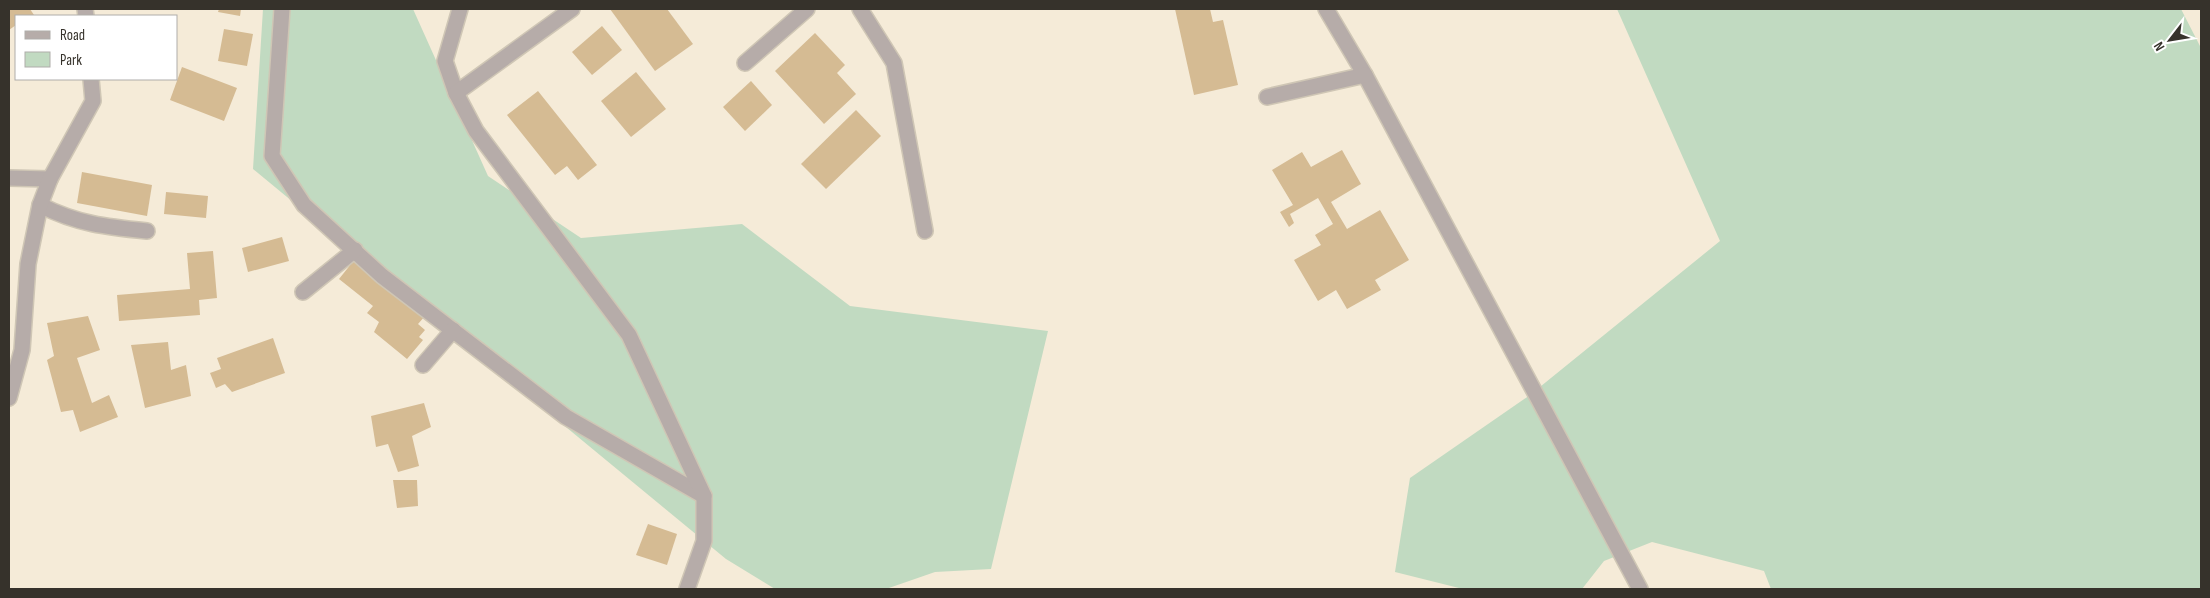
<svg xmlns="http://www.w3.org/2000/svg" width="2210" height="598" font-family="'Sofia Sans Condensed',sans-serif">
<rect width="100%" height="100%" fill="#f5ebd8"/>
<!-- green -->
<g fill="#c1dac1">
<polygon points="263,9 413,9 488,176 581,238 742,224 850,306 1048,331 991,569 935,572 886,589 775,589 726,559 253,169"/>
<polygon points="1617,9 2181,9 2201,48 2201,589 1771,589 1764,571 1652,542 1604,561 1582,589 1463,589 1395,572 1410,478 1530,395 1720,241"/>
</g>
<!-- building -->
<g fill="#d5bb93">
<polygon points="9,9 30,9 34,15 16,16 16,25 9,30"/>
<polygon points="219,9 241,9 240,16 218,12"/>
<polygon points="610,9 667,9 693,44 655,71"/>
<polygon points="1175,9 1210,9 1213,22 1223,20 1238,85 1194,95"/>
<polygon points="602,26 622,50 592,75 572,52"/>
<polygon points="224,29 253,34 247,66 218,61"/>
<polygon points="815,33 845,65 837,73 856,94 824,124 775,71"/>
<polygon points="182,67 237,88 224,121 170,100"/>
<polygon points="636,72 666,109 631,137 601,101"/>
<polygon points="751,81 772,105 745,131 723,107"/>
<polygon points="538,91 597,165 578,180 567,166 555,175 507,115"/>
<polygon points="856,110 881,136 826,189 801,164"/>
<polygon points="1342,150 1361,184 1331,202 1347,229 1380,210 1409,260 1375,280 1381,290 1347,309 1336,290 1318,301 1294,260 1321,245 1315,235 1333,224 1318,198 1290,214 1294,223 1289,227 1280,212 1293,205 1272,170 1302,152 1311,167"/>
<polygon points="82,172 152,185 147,216 77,203"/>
<polygon points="166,192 208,196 206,218 164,214"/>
<polygon points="282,237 289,261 248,272 242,248"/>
<polygon points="213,251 217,298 199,300 200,315 119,321 117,295 190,289 187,253"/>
<polygon points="355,259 425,316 418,324 425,330 419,337 423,340 407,359 374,332 379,322 367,313 373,306 339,279"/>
<polygon points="88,316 100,350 77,358 92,403 109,395 118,417 80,432 73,410 61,412 47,360 54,356 47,323"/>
<polygon points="273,338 285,373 232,392 225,384 216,388 210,373 221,369 217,358"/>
<polygon points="168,342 171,370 186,365 191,396 145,408 131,345"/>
<polygon points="424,403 431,427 412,436 419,466 398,472 388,444 376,447 371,416"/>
<polygon points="393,480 417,480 418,506 397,508"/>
<polygon points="648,524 677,534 667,565 636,555"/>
</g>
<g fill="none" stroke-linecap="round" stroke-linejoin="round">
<!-- minor casing -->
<g stroke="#cfc6b5" stroke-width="18">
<g id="minor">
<polyline points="85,9 86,16"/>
<polyline points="282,9 272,156 304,205 382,276 566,417 704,496"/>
<polyline points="460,9 445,61 456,93 476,131 629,335 704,496 704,541 687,589"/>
<polyline points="860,9 894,63 925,231"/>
<polyline points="1326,9 1365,75 1640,589"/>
<polyline points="745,63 807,9"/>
<polyline points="456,93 572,9"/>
<polyline points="1267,97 1365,75"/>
<polyline points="9,178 50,179"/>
<path d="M40,205C77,224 107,227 147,231"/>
<polyline points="303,292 355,250"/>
<polyline points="423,365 453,330"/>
<polyline points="9,398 22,350 28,264 40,205 50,179 93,101 91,79"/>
</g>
</g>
<!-- minor -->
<use href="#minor" stroke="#b6aca9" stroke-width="15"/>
</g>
<!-- border -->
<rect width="2210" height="598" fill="none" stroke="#36322b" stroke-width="20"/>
<!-- legend -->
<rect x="15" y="15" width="162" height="65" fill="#ffffff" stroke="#afadaa"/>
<rect x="25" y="31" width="25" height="8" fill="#b6aca9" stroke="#afadaa"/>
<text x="60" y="40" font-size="15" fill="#36322b">Road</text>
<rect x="25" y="52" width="25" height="15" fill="#c1dac1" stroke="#afadaa"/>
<text x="60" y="65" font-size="15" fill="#36322b">Park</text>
<!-- north arrow -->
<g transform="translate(2170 40) rotate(239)" stroke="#ffffff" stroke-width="4" paint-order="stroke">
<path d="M0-4L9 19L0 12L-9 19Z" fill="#36322b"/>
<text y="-8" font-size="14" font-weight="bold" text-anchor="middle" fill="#36322b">N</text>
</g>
</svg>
